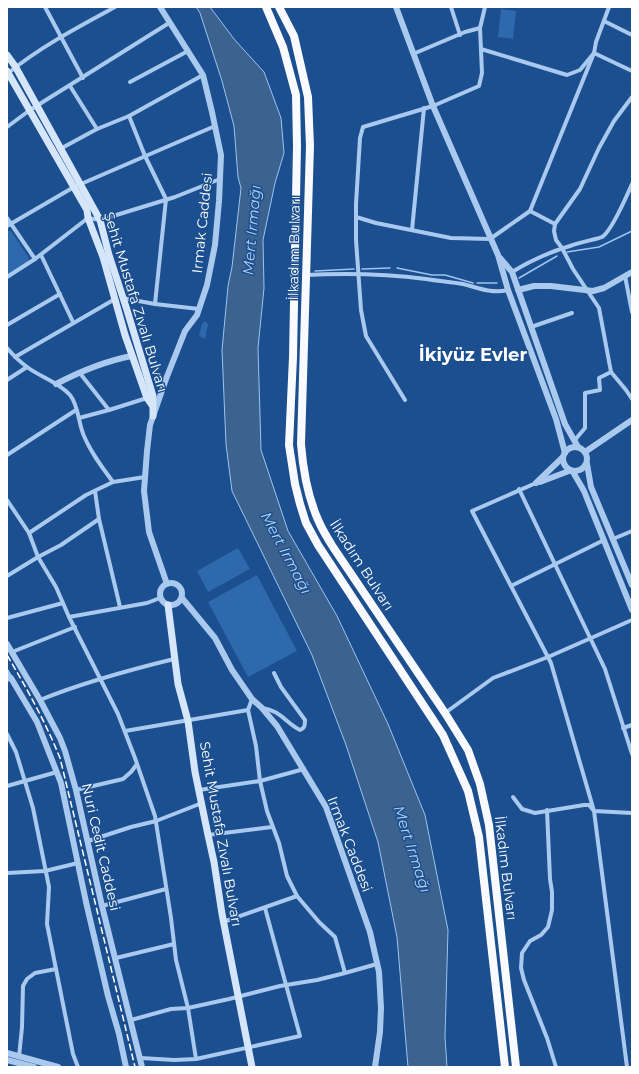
<svg xmlns="http://www.w3.org/2000/svg" width="639" height="1074" font-family="Montserrat,sans-serif">
<rect width="100%" height="100%" fill="#1b4f8f"/>
<!-- green -->
<g fill="#2e69ad">
<polygon points="501,9 516,11 513,39 498,37"/>
<polygon points="7,231 11,231 29,258 28,262 7,275"/>
<polygon points="205,321 208,324 205,339 199,336 202,324"/>
<polygon points="238,548 250,569 208,592 197,571"/>
<polygon points="257,575 297,651 248,677 208,602"/>
</g>
<!-- water -->
<polygon fill="#3c6290" stroke="#9cc4f0" points="196,7 210,7 234,39 264,72 281,118 284,153 275,183 263,240 264,288 258,348 261,450 288,531 337,616 388,724 425,815 448,930 445,1037 447,1067 408,1067 397,937 378,842 346,745 312,655 232,491 226,444 222,350 228,286 232,267 241,188 238,177 234,126 222,81 200,13"/>
<g fill="none" stroke-linecap="round" stroke-linejoin="round">
<!-- stream -->
<g stroke="#9cc4f0" stroke-width="1.5">
<polyline points="567,252 599,247 632,231"/>
<polyline points="397,268 432,275 445,275 473,283"/>
<polyline points="362,269 390,268"/>
<polyline points="315,271 354,269"/>
<polyline points="519,278 557,256"/>
<polyline points="477,283 497,283"/>
</g>
<!-- minor -->
<g stroke="#a9c9ee" stroke-width="4">
<polyline points="45,7 83,78"/>
<polyline points="451,7 460,35"/>
<polyline points="604,21 632,35"/>
<polyline points="481,49 567,75 580,70 594,53 632,71"/>
<polyline points="413,54 465,32 480,28"/>
<path d="M7,74C40,47 78,27 115,7"/>
<polyline points="130,82 188,51"/>
<polyline points="70,86 97,129"/>
<polyline points="632,97 614,121 599,148 580,189 555,224 554,231 556,240 562,248 573,269 599,308 611,372 626,390 632,399"/>
<polyline points="129,116 145,156 166,199 155,304"/>
<polyline points="7,127 30,110 169,23"/>
<polyline points="60,149 97,129 129,116 203,75"/>
<polyline points="530,211 555,224"/>
<polyline points="356,217 376,223 451,238 490,239 530,211 594,53 596,42 609,7"/>
<polyline points="7,218 35,259"/>
<polyline points="7,226 74,187 215,126"/>
<polyline points="412,230 424,108"/>
<polyline points="41,255 73,322"/>
<path d="M512,272C533,259 549,252 573,245C580,242 598,239 602,237C612,231 627,195 632,184"/>
<path d="M306,275C346,273 387,274 426,279C438,281 451,282 463,284C479,288 491,294 508,290"/>
<polyline points="625,276 632,312"/>
<polyline points="7,277 35,259 88,218 100,220 175,197 220,179"/>
<polyline points="122,298 155,304 199,309"/>
<polyline points="7,325 60,294"/>
<polyline points="531,327 572,313"/>
<path d="M7,348C13,355 19,361 27,367C40,377 59,382 70,395C79,406 78,423 84,436C91,453 102,467 113,482"/>
<polyline points="15,357 115,299"/>
<polyline points="79,372 109,410"/>
<polyline points="7,380 27,367"/>
<polyline points="405,400 366,336 361,310 356,240 356,204 360,138 363,127 433,106 479,86 482,73 480,28 485,7"/>
<polyline points="79,418 109,410 147,398"/>
<polyline points="574,441 585,428 585,393 600,390 599,378 611,372"/>
<polyline points="7,455 76,410"/>
<polyline points="536,483 472,511 551,663 594,811 627,1067"/>
<polyline points="519,489 605,669 632,754"/>
<polyline points="95,491 99,519 120,607"/>
<polyline points="7,500 29,533 38,557 56,587 69,617 118,714 135,758 155,816 171,918 176,960 188,1008 196,1059"/>
<polyline points="29,533 86,495 113,482 145,477"/>
<polyline points="613,539 632,531"/>
<polyline points="7,576 38,557 61,545 99,519"/>
<polyline points="511,586 604,540"/>
<polyline points="69,617 147,603 160,598"/>
<polyline points="7,618 63,603"/>
<polyline points="12,652 75,627"/>
<polyline points="7,671 11,678 7,680"/>
<polyline points="252,699 248,710 256,746 260,781 267,811 279,843 287,876 297,896 319,922 335,937 345,973"/>
<path d="M40,700C84,682 129,670 174,659"/>
<path d="M262,708C280,710 286,723 300,730C305,728 305,725 305,720L281,687L274,673"/>
<polyline points="445,713 493,678 548,657 632,620"/>
<polyline points="623,728 632,725"/>
<polyline points="125,731 248,710"/>
<polyline points="7,734 16,752 33,808 49,887 47,924 73,1054 78,1067"/>
<polyline points="7,786 57,772"/>
<polyline points="76,790 123,779 131,772 137,764"/>
<polyline points="199,790 260,781 304,769"/>
<polyline points="513,797 522,809 535,813 584,805 589,805 594,811 632,813"/>
<polyline points="547,810 550,879 552,892 552,910 548,927 541,935 530,941 522,953 521,968 524,980 547,1038 556,1067"/>
<polyline points="208,835 272,827"/>
<polyline points="88,841 131,827 156,821 202,803"/>
<polyline points="7,873 45,871 78,863"/>
<polyline points="102,906 166,889"/>
<polyline points="223,922 297,896"/>
<polyline points="116,958 174,944"/>
<polyline points="131,1020 171,1009 188,1008 229,999 280,986 317,980 345,973 377,964"/>
<polyline points="19,1057 22,1027 23,986 27,979 35,973 56,969"/>
<polyline points="141,1058 174,1060 196,1059 300,1036 265,908"/>
</g>
<!-- tertiary -->
<g stroke="#a9c9ee" stroke-width="6">
<polyline points="160,7 203,75 212,112 221,155 219,201 215,245 207,285 197,315 185,331 166,379 150,425 147,451 144,491 149,532 167,584"/>
<polyline points="396,7 433,106 498,255 508,290 556,419 565,453"/>
<polyline points="500,258 512,272 565,424 578,447"/>
<polyline points="518,290 534,286 551,286 593,291 604,288 632,272"/>
<path d="M56,384C81,371 105,361 132,356"/>
<circle cx="575" cy="459" r="12"/>
<polyline points="585,452 632,420"/>
<polyline points="587,464 591,487 632,585"/>
<polyline points="573,472 584,491 632,610"/>
<polyline points="540,482 569,471"/>
<polyline points="536,483 563,457"/>
<circle cx="171" cy="594" r="11"/>
<polyline points="182,598 215,638 232,670 252,699 262,708 277,726 326,807 370,932 379,972 381,1008 380,1032 375,1067"/>
<polyline points="7,644 40,700 60,738 65,751 76,790 102,906 142,1067"/>
<polyline points="11,678 37,722 61,783 86,902 108,996 119,1034 126,1067"/>
<polyline points="7,1053 58,1067"/>
<polyline points="7,1060 34,1067"/>
</g>
<!-- secondary -->
<g stroke="#d6e6fa" stroke-width="7">
<polyline points="7,55 15,66 100,220 109,255 127,310 153,396 153,416"/>
<polyline points="7,71 87,210 88,218 103,257 125,335 147,398 152,405"/>
<polyline points="168,605 178,684 188,721 195,772 208,835 214,862 222,914 252,1067"/>
</g>
<!-- trunk -->
<g stroke="#f8faff" stroke-width="8">
<polyline points="266,7 283,47 296,95 297,146 293,357 289,445 295,484 300,504 306,523 318,545 443,735 468,791 479,837 505,1067"/>
<path d="M279,7L294,36L308,97L310,146L301,444C303,470 308,498 319,522C323,531 328,539 333,547L445,713L468,750L480,784L489,825L516,1067"/>
</g>
<!-- rail -->
<path stroke="#fff" stroke-width="1.5" stroke-dasharray="7 3" stroke-linecap="butt" d="M7,655C27,689 45,721 60,758L135,1067"/>
</g>
<g text-anchor="middle" stroke-width="3" stroke-linejoin="round" paint-order="stroke">
<!-- street labels -->
<g font-size="14" fill="#fff" stroke="#1b4f8f">
<text transform="translate(202 223) rotate(-84)" y="5">Irmak Caddesi</text>
<text transform="translate(294 248) rotate(-89)" y="5">İlkadım Bulvarı</text>
<text transform="translate(136 302) rotate(73)" y="5">Şehit Mustafa Zıvalı Bulvarı</text>
<text transform="translate(362 565) rotate(57)" y="5">İlkadım Bulvarı</text>
<text transform="translate(221 834) rotate(80)" y="5">Sehit Mustafa Zıvalı Bulvarı</text>
<text transform="translate(350 844) rotate(69)" y="5">Irmak Caddesi</text>
<text transform="translate(101 847) rotate(77)" y="5">Nuri Cedit Caddesi</text>
<text transform="translate(506 868) rotate(83)" y="5">İlkadım Bulvarı</text>
</g>
<!-- water labels -->
<g font-size="15" font-style="italic" fill="#b5d3f5" stroke="#1b4f8f">
<text transform="translate(252 230) rotate(-85)" y="5">Mert Irmağı</text>
<text transform="translate(286 553) rotate(62)" y="5">Mert Irmağı</text>
<text transform="translate(412 849) rotate(72)" y="5">Mert Irmağı</text>
</g>
<!-- district labels -->
<g font-size="18" font-weight="bold" fill="#fff" stroke="#1b4f8f">
<text x="473" y="361">İkiyüz Evler</text>
</g>
</g>
<!-- border -->
<rect width="639" height="1074" fill="none" stroke="#ffffff" stroke-width="16"/>
</svg>
